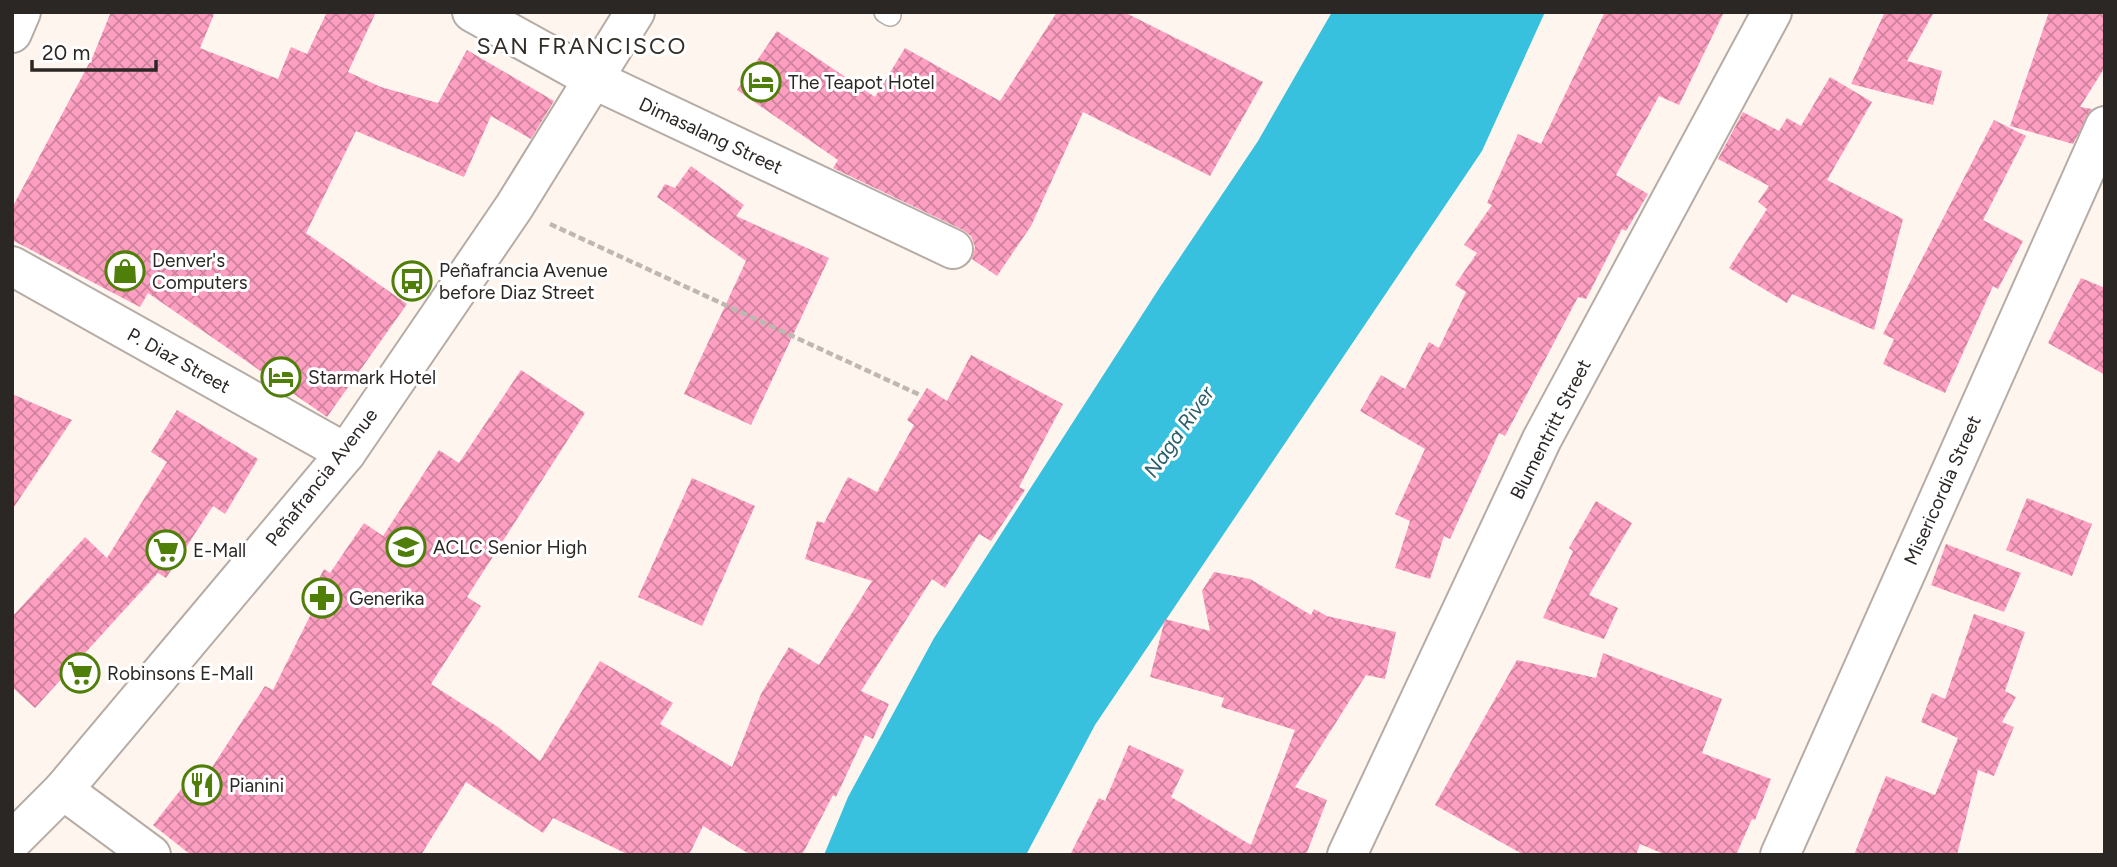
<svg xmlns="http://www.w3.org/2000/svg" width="2117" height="867" font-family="Figtree,sans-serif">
<defs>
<pattern id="building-cross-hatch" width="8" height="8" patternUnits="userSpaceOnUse" patternTransform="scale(1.75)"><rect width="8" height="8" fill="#fe9fc2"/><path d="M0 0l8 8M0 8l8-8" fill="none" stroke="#ce829d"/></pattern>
</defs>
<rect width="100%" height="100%" fill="#fff5ef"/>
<!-- water -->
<polygon fill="#38c1df" points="1332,12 1545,12 1482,151 1095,725 1026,855 824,855 848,797 934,638 1160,287 1258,141"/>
<!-- building -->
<g fill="url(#building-cross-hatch)">
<polygon points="111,12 215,12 200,48 278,79 291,47 307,54 327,12 376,12 348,72 381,87 438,103 467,50 554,101 531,139 491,116 464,177 356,131 306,233 407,304 327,417 148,293 140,307 12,240 12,208 93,56"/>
<polygon points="1057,12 1124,12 1263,82 1210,176 1083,112 1031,226 997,276 972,259 975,247 971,236 963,230 833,168 838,160 737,90 777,31 875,97 905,48 1000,101"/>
<polygon points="1605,12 1724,12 1679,105 1659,96 1616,175 1648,194 1626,231 1622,229 1586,299 1578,297 1505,436 1499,433 1450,539 1444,536 1430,579 1395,568 1410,521 1395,514 1425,449 1360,411 1381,375 1405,389 1429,342 1439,348 1466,292 1455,285 1477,253 1464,245 1492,205 1487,203 1518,134 1541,144"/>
<polygon points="1885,12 1934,12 1907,61 1942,71 1933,105 1851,84"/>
<polygon points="2049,12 2105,12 2105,67 2080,107 2092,109 2073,144 2010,126"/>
<polygon points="1830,77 1872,102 1827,180 1903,219 1874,330 1792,294 1787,303 1729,268 1767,209 1758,202 1769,186 1718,159 1743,112 1779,131 1787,118 1801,126"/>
<polygon points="1994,120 2026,136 1983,220 2023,241 1998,289 1993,286 1945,393 1883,364 1894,339 1883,334"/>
<polygon points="691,166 744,205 736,216 829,258 751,425 684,394 746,261 657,197 665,184 675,188"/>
<polygon points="2081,278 2105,288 2105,375 2048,343"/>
<polygon points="971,355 1063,404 1019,487 1025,490 991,541 979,534 945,588 932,579 861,691 889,704 873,739 865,735 836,797 833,795 802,855 751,855 703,826 689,855 629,855 553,818 543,833 466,782 421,855 191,855 153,825 200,765 209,772 265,686 273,690 316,604 308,600 324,569 330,573 364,523 383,536 439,450 459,463 521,370 585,413 467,597 481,606 431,684 498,727 540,761 600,661 673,703 660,724 732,767 761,694 789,647 819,665 872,581 805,559 817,521 824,523 848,477 877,492 914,425 907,420 927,388 947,401"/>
<polygon points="12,394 72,420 12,510"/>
<polygon points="177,410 258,459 225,514 213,506 166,578 158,573 35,708 12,687 12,617 85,537 107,558 167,462 151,452"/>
<polygon points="692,478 755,506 702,626 638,597"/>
<polygon points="2027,498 2092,524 2072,576 2006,550"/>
<polygon points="1596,501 1632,523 1589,595 1618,608 1604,639 1543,618 1573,551 1569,548"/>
<polygon points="1946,544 2021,573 2004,612 1931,585"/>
<polygon points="1214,572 1250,579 1311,615 1314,609 1327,616 1396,632 1385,679 1366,675 1295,787 1327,800 1306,855 1070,855 1099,798 1105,801 1129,745 1184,770 1171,797 1251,845 1295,730 1221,707 1224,698 1150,677 1165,619 1210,631 1202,591"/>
<polygon points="1974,614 2025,632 2005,691 2016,697 2002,722 2014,727 1994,776 1978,770 1957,855 1854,855 1886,776 1935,795 1958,738 1921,722 1932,693 1945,699"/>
<polygon points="1603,653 1722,699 1702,753 1771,779 1755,820 1752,819 1736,855 1666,855 1640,844 1636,855 1524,855 1435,805 1517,660 1596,678"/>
</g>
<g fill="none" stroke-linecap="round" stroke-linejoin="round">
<!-- service casing -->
<g stroke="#b5aca6" stroke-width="24">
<polyline id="service" points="885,12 890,15"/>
</g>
<!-- minor casing -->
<g stroke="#b5aca6" stroke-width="42">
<g id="minor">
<polyline points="472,12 595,80 953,249"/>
<polyline points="12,266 346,453"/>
<polyline points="63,790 151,855"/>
<polyline points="1780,855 2105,126"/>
</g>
</g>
<!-- secondary casing -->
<g stroke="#b5aca6" stroke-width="42">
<g id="secondary">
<polyline points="12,33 21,12"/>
<polyline points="12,841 63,790 346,453 514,207 635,12"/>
<polyline points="1347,855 1542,439 1772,12"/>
</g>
</g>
<!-- path -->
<polyline stroke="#bfb7b2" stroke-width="4.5" stroke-dasharray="7 3.5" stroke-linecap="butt" points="550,224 920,395"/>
<!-- service -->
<use href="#service" stroke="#fff" stroke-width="21"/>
<!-- minor -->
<use href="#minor" stroke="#fff" stroke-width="38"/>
<!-- secondary -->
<use href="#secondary" stroke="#fff" stroke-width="38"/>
</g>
<!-- icons -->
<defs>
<g id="hotel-ring" transform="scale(2.0125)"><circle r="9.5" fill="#fff" stroke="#4f7e09" stroke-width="1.5"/><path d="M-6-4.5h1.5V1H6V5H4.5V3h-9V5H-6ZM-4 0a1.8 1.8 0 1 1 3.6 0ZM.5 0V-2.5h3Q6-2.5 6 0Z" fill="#4f7e09"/></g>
<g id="shop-ring" transform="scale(2.0125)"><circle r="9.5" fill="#fff" stroke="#4f7e09" stroke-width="1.5"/><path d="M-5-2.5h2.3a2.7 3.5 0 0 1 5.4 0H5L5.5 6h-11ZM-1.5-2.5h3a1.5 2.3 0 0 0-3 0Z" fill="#4f7e09"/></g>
<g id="bus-ring" transform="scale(2.0125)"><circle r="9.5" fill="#fff" stroke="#4f7e09" stroke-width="1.5"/><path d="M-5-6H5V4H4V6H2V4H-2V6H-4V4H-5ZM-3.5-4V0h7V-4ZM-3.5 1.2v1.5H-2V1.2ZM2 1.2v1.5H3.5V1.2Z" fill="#4f7e09"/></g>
<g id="school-ring" transform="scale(2.0125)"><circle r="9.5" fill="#fff" stroke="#4f7e09" stroke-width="1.5"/><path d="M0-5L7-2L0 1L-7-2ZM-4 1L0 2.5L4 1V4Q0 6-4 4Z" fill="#4f7e09"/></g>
<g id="supermarket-ring" transform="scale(2.0125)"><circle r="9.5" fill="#fff" stroke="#4f7e09" stroke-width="1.5"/><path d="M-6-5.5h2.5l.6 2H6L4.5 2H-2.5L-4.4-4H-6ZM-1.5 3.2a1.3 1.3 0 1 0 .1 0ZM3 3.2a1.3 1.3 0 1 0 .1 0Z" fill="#4f7e09"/></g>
<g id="pharmacy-ring" transform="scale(2.0125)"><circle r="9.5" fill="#fff" stroke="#4f7e09" stroke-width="1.5"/><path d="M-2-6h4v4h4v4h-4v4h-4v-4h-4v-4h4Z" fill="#4f7e09"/></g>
<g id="restaurant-ring" transform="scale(2.0125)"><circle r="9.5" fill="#fff" stroke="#4f7e09" stroke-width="1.5"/><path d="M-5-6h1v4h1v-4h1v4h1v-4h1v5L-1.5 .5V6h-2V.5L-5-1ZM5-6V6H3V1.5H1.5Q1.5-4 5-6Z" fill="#4f7e09"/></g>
</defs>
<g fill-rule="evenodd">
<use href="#hotel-ring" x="761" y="82"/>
<use href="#shop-ring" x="125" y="271"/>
<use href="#bus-ring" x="412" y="281"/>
<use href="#hotel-ring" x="281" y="377"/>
<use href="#school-ring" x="406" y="547"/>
<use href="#supermarket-ring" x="166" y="550"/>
<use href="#pharmacy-ring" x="322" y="598"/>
<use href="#supermarket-ring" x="80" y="673"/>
<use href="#restaurant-ring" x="202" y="785"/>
</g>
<g text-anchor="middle" stroke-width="6" stroke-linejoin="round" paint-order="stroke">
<!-- poi labels -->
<g font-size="19" fill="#2b2725" stroke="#fff" text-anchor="start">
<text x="788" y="89">The Teapot Hotel</text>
<text x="152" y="267">Denver's<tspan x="152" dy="22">Computers</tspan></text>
<text x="439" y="277">Peñafrancia Avenue<tspan x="439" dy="22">before Diaz Street</tspan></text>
<text x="308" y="384">Starmark Hotel</text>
<text x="433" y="554">ACLC Senior High</text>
<text x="193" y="557">E-Mall</text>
<text x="349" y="605">Generika</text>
<text x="107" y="680">Robinsons E-Mall</text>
<text x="229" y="792">Pianini</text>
</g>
<!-- street labels -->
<g font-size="19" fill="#2b2725" stroke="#fff">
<text transform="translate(711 135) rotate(25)" y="7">Dimasalang Street</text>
<text transform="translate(179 360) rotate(29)" y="7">P. Diaz Street</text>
<text transform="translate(1550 429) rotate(-63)" y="7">Blumentritt Street</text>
<text transform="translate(321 477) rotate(-52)" y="7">Peñafrancia Avenue</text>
<text transform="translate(1942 490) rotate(-66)" y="7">Misericordia Street</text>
</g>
<!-- water labels -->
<g font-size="21" font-style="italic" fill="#2a5f6c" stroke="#fff">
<text transform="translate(1179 432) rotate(-55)" y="7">Naga River</text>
</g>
<!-- quarter labels -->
<g font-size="23" letter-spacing="2" fill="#322c27" stroke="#fff">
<text x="582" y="54">SAN FRANCISCO</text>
</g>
</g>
<!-- border -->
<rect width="2117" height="867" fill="none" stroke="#2b2725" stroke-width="28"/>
<!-- scale -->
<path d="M32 60v10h124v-10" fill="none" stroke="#2b2725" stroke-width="3.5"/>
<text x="42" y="60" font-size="21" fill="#2b2725" stroke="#ffffff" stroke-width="5" paint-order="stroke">20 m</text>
</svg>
